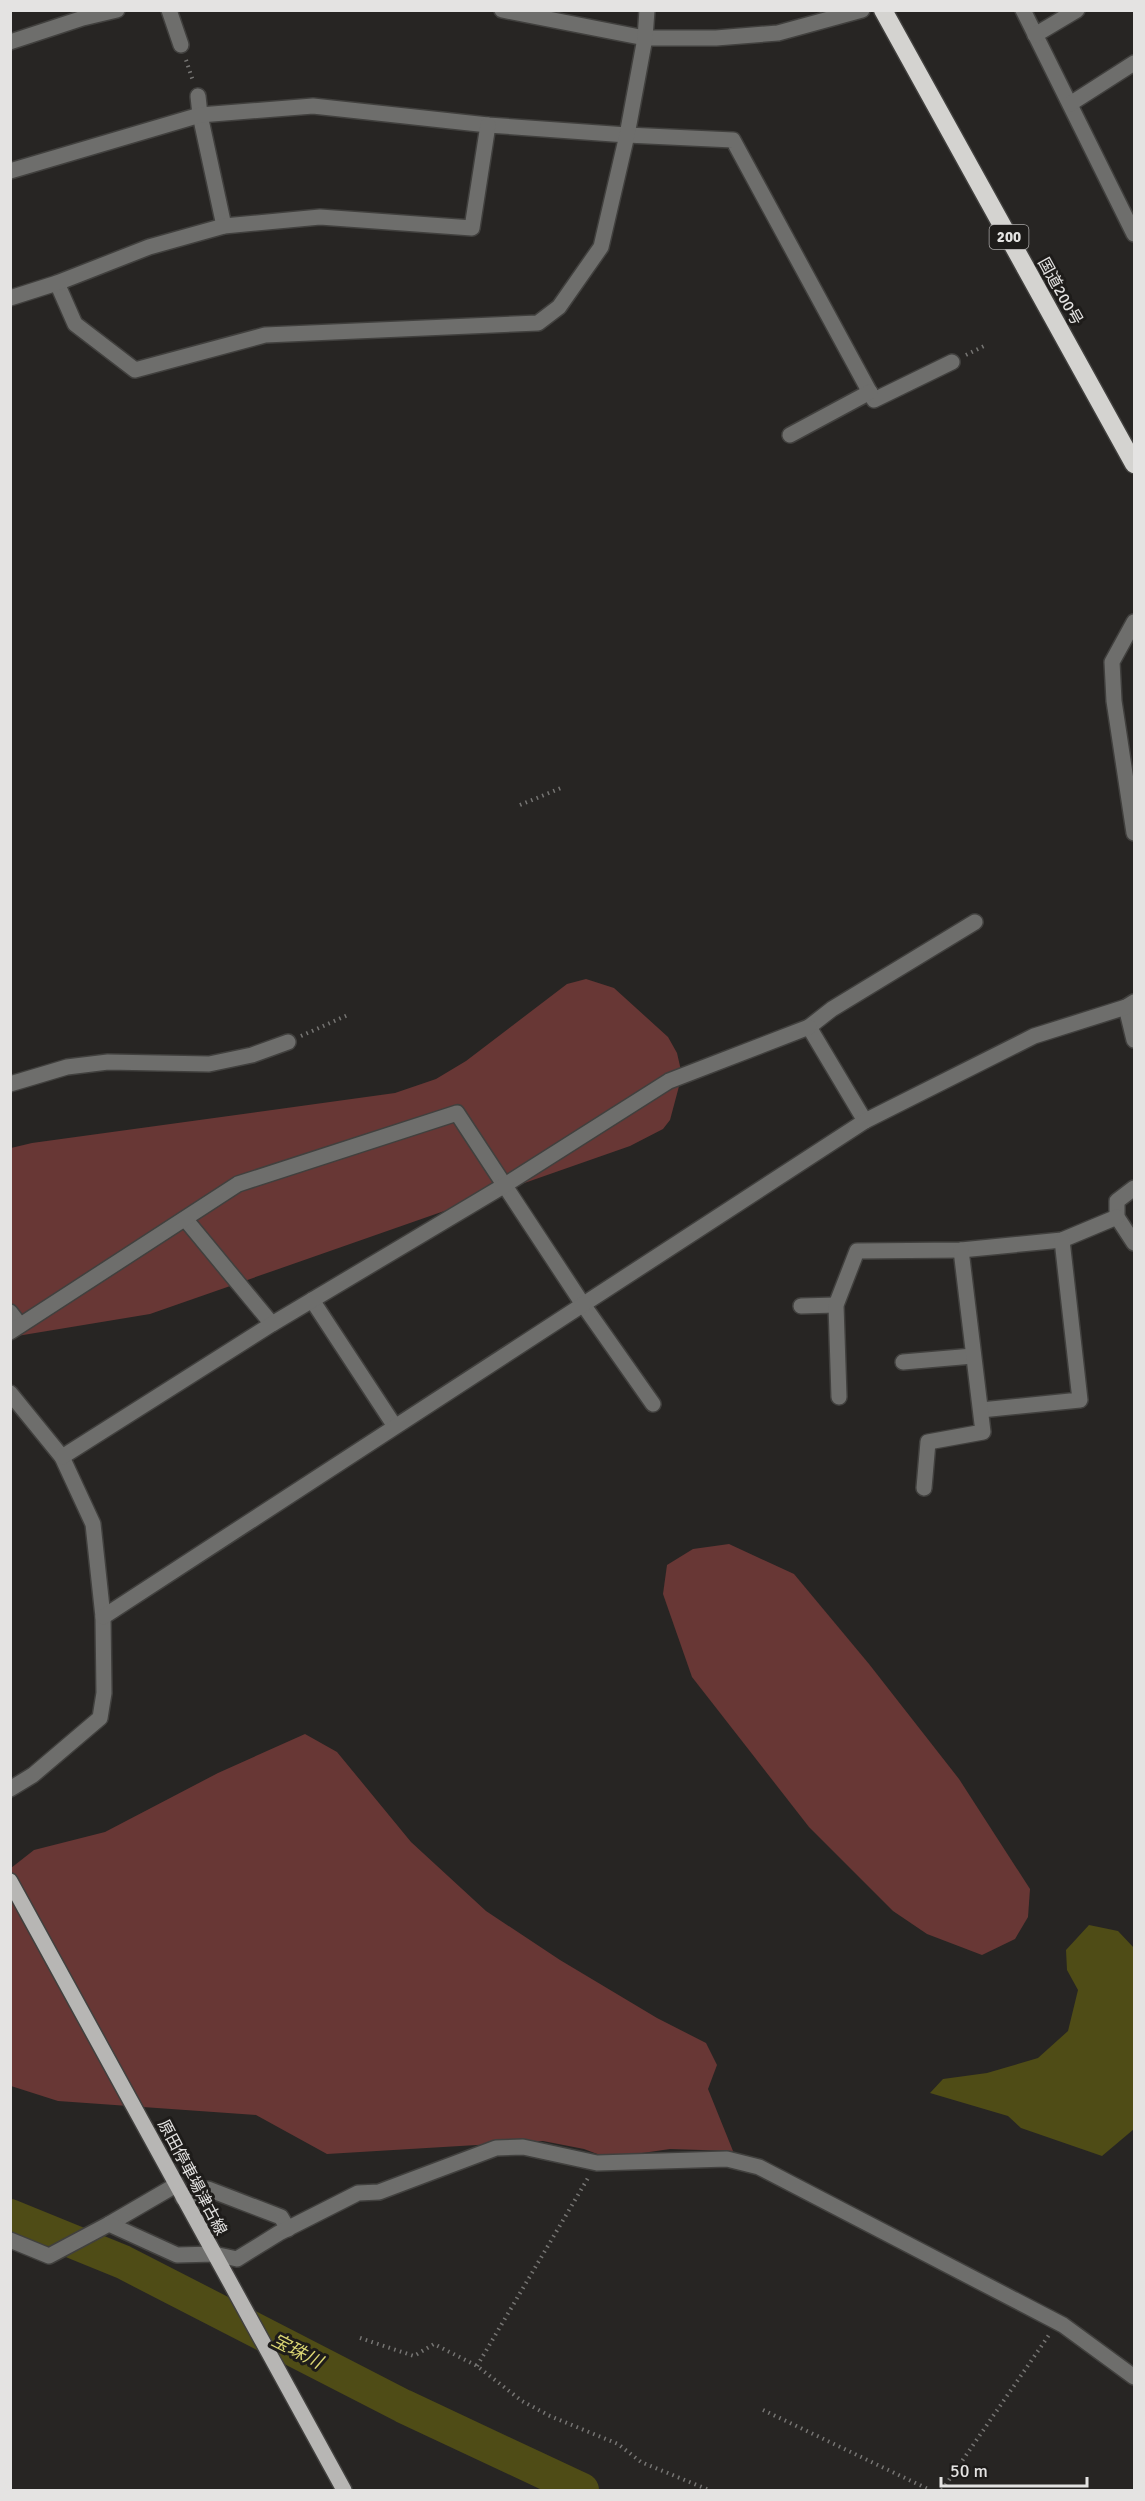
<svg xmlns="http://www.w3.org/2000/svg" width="1145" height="2501" font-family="Signika,'Noto Sans JP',sans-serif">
<rect width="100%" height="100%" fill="#272523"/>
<!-- green -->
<g fill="#683735">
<polygon points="586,979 614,988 668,1037 677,1053 682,1075 670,1120 663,1129 630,1146 150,1314 11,1337 11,1148 32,1143 395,1093 436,1079 466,1061 567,984"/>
<polygon points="729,1544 794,1574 869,1664 959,1779 1030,1889 1028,1917 1015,1939 982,1955 927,1934 893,1911 809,1827 692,1677 663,1594 667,1565 693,1549"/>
<polygon points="305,1734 337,1752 411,1842 486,1911 560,1960 657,2018 706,2043 717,2065 708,2089 733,2151 670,2149 608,2158 584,2149 543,2141 327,2154 256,2115 58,2101 11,2086 11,1868 34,1850 105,1832 218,1773"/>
</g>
<!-- water -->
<polygon fill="#4f4c16" points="1089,1925 1118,1931 1134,1948 1134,2129 1102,2156 1021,2128 1008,2116 930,2093 943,2079 987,2073 1038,2058 1068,2031 1078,1990 1067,1970 1066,1950"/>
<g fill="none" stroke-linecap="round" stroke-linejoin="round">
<!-- river -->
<polyline stroke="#4f4c16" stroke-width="34" points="10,2216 123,2262 403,2406 582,2490"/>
<!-- minor casing -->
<g stroke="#41403e" stroke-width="18">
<g id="minor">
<polyline points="169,10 181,45"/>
<polyline points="502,10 645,38 716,38 778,33 862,10"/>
<polyline points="1023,10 1134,234"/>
<polyline points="1035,35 1077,10"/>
<polyline points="10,42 83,18 117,10"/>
<polyline points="198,96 200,115 224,226"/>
<polyline points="1070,104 1134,63"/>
<polyline points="10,171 200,115 313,106 488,125 627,135 733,140 874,400 952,362"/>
<polyline points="57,283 75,324 135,370 265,335 538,323 559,307 601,247 627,135 645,38 647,10"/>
<polyline points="10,298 57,283 149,247 224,226 320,217 472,228 488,125"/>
<polyline points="790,435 870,392"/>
<polyline points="1134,622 1112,662 1114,701 1134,833"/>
<polyline points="1126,1007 1134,1040"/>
<polyline points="10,1084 67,1067 108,1062 209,1064 252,1055 288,1042"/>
<polyline points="865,1121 809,1027 832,1009 975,922"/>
<polyline points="1134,1188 1117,1201 1117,1217 1134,1243"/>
<polyline points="186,1220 272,1324"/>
<polyline points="312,1300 394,1425"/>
<polyline points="801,1306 836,1305"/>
<polyline points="10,1312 20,1325"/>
<polyline points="10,1332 238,1184 457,1113 582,1303 653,1404"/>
<polyline points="903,1362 973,1356"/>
<polyline points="10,1393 62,1457 93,1524 103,1617 104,1693 100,1718 33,1775 10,1789"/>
<polyline points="839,1397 836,1305 857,1251 961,1250 1062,1240 1117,1217"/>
<polyline points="981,1410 1080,1400 1062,1240"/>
<polyline points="62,1457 272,1324 505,1185 669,1081 809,1027"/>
<polyline points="924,1488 928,1442 983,1432 961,1250"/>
<polyline points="103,1617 865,1121 1034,1036 1126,1007 1134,1002"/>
<polyline points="183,2198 208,2189 281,2217 288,2229"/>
<polyline points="109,2224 176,2185"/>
<polyline points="10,2240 49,2256 109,2224 177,2255 214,2254 237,2259 279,2233 358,2193 379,2192 496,2148 523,2147 597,2163 727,2159 759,2167 1063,2325 1134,2377"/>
</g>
</g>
<!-- major casing -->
<g stroke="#41403e" stroke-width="18">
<polyline id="major" points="10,1881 344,2490"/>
</g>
<!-- highway casing -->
<g stroke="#41403e" stroke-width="21">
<polyline id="highway" points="883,10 1134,464"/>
</g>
<!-- path -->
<g stroke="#767573" stroke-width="4" stroke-dasharray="1.5 4.5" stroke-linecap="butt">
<polyline points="186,60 193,81"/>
<polyline points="966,355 986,345"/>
<polyline points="520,805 561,788"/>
<polyline points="301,1036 350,1014"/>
<polyline points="360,2338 414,2356 434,2344 477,2366 522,2401 550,2416 618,2444 641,2462 709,2490"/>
<polyline points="477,2366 588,2178"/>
<polyline points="763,2410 930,2490"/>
<polyline points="942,2490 1049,2335"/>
</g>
<!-- minor -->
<use href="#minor" stroke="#6e6e6c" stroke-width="15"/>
<!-- major -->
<use href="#major" stroke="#b7b6b4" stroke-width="15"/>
<!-- highway -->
<use href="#highway" stroke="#d4d3d0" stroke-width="18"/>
</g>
<g text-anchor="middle" stroke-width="6" stroke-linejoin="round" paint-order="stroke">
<!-- shield labels -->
<rect fill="#1e1c1a" stroke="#a9a7a6" stroke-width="1.5" x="989.5" y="225" width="39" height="24" rx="4.5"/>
<g font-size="15" font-weight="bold" fill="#e4e3e2">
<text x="1009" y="242">200</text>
</g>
<!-- street labels -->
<g font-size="16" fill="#e4e3e2" stroke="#1e1c1a">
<text transform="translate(1061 291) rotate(61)" y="6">国道200号</text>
<text transform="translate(193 2177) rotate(62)" y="6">原田停車場津古線</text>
</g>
<!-- water labels -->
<g font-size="18" font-style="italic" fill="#dcd774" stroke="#1e1c1a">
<text transform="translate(297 2351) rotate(27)" y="6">宝珠川</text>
</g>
</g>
<!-- border -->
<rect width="1145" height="2501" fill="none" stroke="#e4e3e2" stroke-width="24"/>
<!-- scale -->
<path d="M941 2477v9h146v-9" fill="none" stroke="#e4e3e2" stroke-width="3"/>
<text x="950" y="2477" font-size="18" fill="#e4e3e2" stroke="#1e1c1a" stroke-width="4.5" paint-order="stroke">50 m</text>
</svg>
